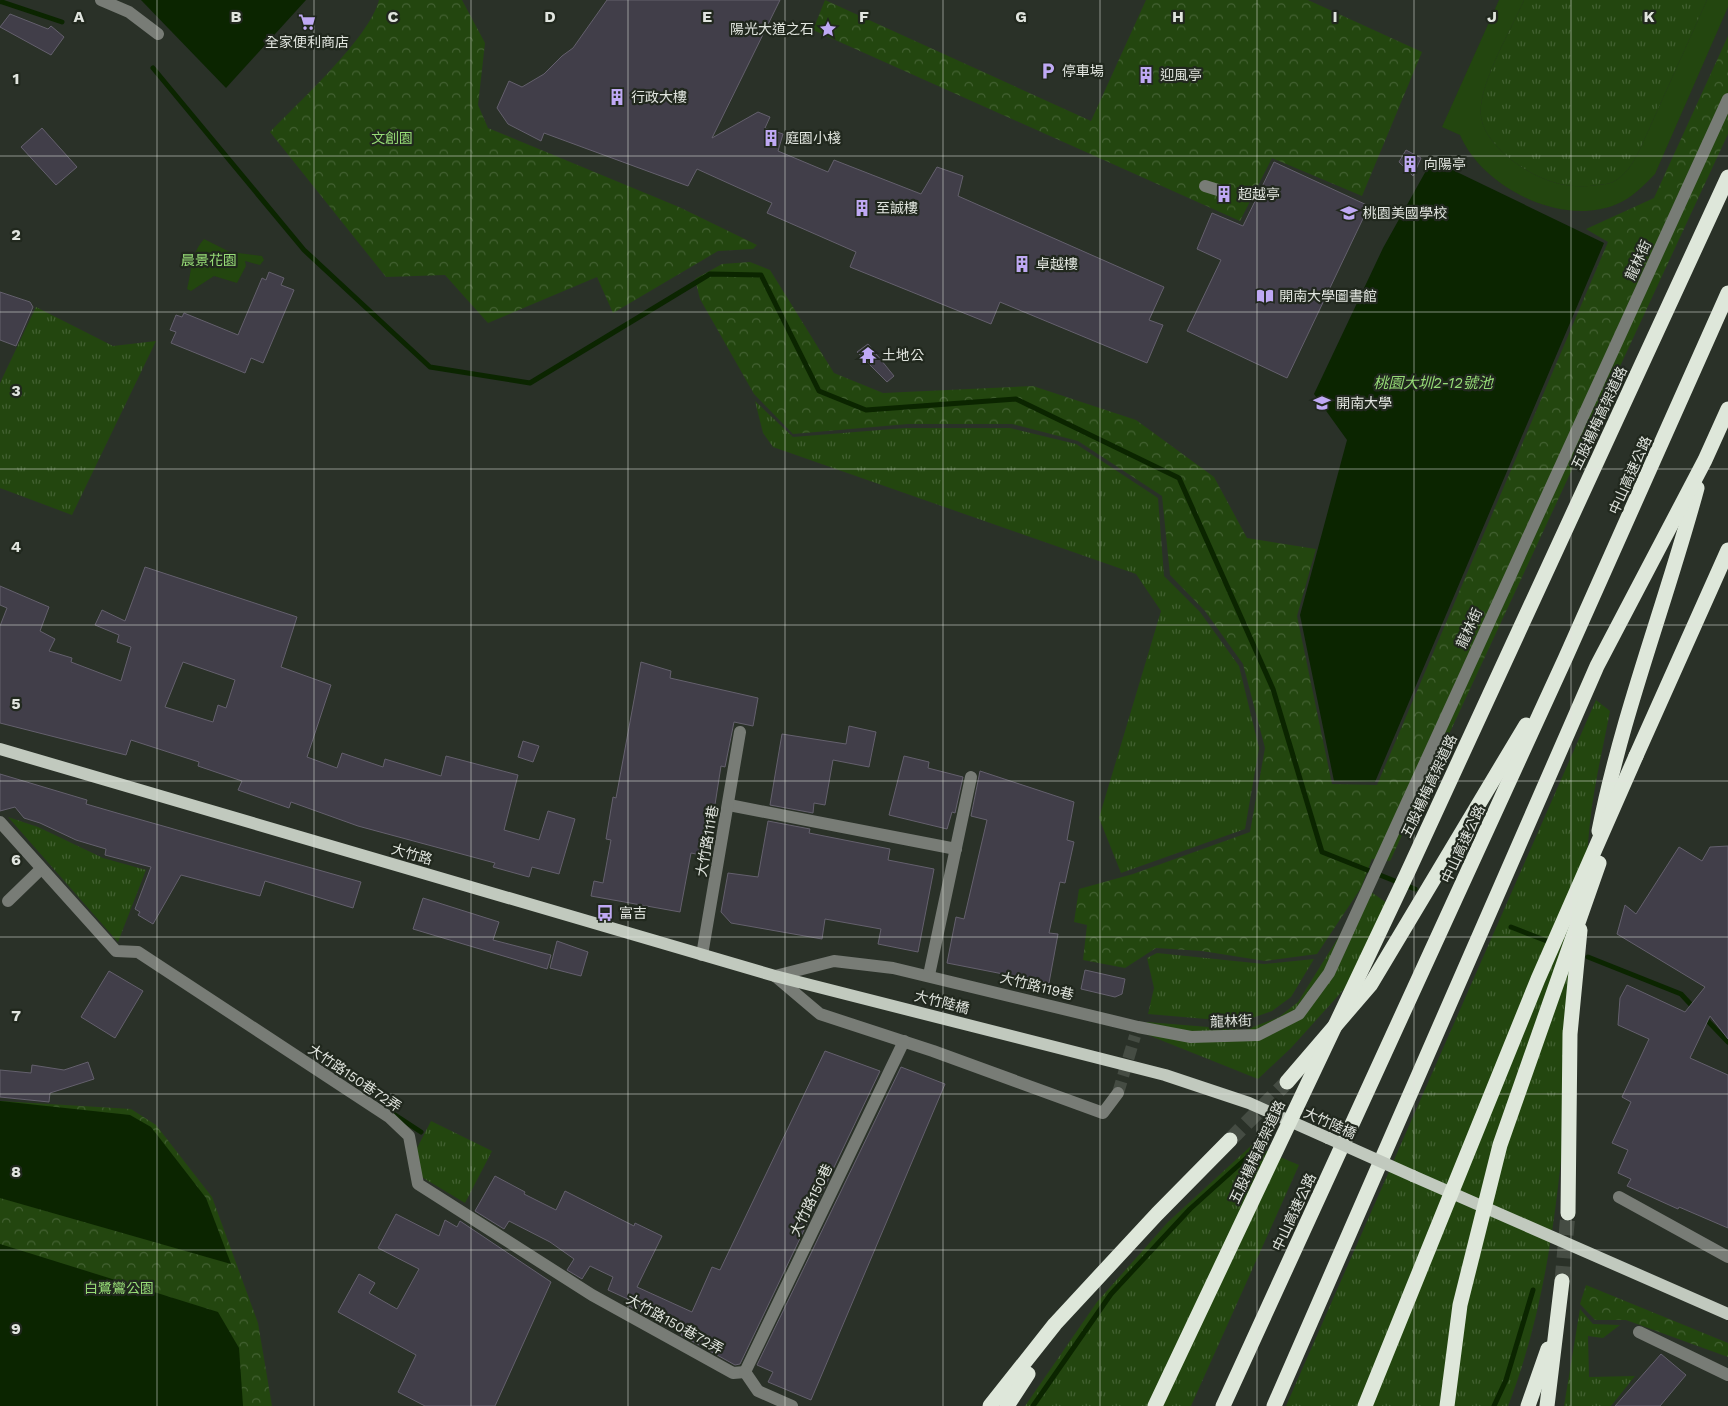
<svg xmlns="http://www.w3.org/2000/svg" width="1728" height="1406" font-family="'Work Sans','Noto Sans TC',sans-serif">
<defs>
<pattern id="grass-tufts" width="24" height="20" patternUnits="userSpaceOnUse" patternTransform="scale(1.25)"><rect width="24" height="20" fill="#23460f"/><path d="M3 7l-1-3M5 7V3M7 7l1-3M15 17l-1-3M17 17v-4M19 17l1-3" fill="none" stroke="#436132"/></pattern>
<pattern id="forest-crowns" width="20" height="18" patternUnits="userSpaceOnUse" patternTransform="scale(1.25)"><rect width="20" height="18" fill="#23460f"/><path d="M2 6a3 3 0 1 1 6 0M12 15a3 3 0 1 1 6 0" fill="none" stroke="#436132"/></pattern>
</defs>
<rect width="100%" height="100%" fill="#2a3128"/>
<!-- grass -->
<g fill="url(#grass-tufts)">
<path d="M1524,0H1707L1641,147C1634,161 1627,175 1613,182C1609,184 1603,184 1598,185C1583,187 1568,187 1553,182C1527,175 1484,145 1481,116C1477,87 1512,28 1524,0Z"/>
<polygon points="36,307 113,346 156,341 72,515 0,488 0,383"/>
<polygon points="755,401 793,437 905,428 1010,428 1076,444 1158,498 1164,576 1200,612 1239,666 1259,748 1245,829 1121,873 1099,818 1161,611 1136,574 773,447 763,433"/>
<path d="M1596,700L1610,711C1603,748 1594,785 1590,822C1579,928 1574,1035 1563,1141C1554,1232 1541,1321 1508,1406H1286Z"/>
<polygon points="8,817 38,827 103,858 146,870 118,942"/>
<polygon points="1368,890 1396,909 1345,988 1291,1048 1258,1079 1143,1033 1147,1022 1245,1030 1279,1017 1298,1002"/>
<polygon points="1157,953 1264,964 1314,959 1291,997 1272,1011 1241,1022 1148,1014 1154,988 1147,958"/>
<polygon points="431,1121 492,1151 465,1203 420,1176 417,1148"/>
<polygon points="1252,1145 1299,1165 1191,1406 1025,1406 1097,1302 1168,1222"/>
<polygon points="1580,1309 1593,1324 1620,1325 1603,1338 1588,1336 1589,1377 1635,1376 1611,1406 1564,1406"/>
</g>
<!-- forest -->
<g fill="url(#forest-crowns)">
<path d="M379,0H462L485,43L478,105L488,128L679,207L757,245L753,249L718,251L613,313L597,277L488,323L445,275L386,277L270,132C298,103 370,37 379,0Z"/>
<polygon points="825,0 1091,121 1146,0 1308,0 1422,52 1362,196 1272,158 1240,221 813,30"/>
<polygon points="1728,36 1728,134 1390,861 1372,859 1361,888 1317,954 1265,961 1202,951 1156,948 1125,968 1083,960 1087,925 1074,922 1079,889 1133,874 1250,832 1265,748 1243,664 1205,611 1170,575 1162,496 1078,441 1012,424 908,424 793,434 754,394 700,299 695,279 722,264 750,262 770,270 834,373 883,393 1033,386 1136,420 1214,477 1247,538 1316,549 1297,616 1332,784 1377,785 1608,242 1586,229 1654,198"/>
<polygon points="0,1101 131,1109 156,1125 212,1197 258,1323 272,1406 0,1406"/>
<polygon points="1586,1285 1728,1343 1728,1357 1626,1320 1595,1320 1580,1304"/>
</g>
<!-- garden -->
<g fill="#23460f">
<path d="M1499,0H1524C1512,28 1477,87 1481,116C1484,145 1527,175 1553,182C1568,187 1583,187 1598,185C1603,184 1609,184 1613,182C1627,175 1634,161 1641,147L1707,0H1728V7L1655,174C1643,186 1632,198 1617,204C1562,228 1482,187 1460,135L1442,127Z"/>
<path d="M204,239L230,252L262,256L264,260L260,265L245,261L246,266L237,283L214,276L191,291L187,289C192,270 190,255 204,239Z"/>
</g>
<!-- water -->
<g fill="#0b2500">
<polygon points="141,0 306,0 226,88"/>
<polygon points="1432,160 1604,243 1375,782 1334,781 1300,615 1347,440 1314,394 1383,248"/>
<polygon points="0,1101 130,1115 151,1127 206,1198 231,1264 0,1198"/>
<polygon points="0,1244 218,1312 239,1348 243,1406 0,1406"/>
</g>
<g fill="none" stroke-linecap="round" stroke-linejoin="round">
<!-- stream -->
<g stroke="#0b2500" stroke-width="5">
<polyline points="2,2 62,22"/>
<polyline points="153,68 304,250 430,367 530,383 710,274 761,275 819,391 866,410 1016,399 1179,478 1273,689 1322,852 1415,889"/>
<polyline points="1511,927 1552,943"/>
<polyline points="1588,957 1681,994 1694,1008"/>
<polyline points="1704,1017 1728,1042"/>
<polyline points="392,1113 421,1132"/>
<polyline points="1033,1406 1111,1294 1190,1209 1251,1154"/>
<polyline points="1494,1406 1506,1380 1533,1290"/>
</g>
</g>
<!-- building -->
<g fill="#413e49" stroke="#64606d" fill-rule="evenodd">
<polygon points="607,0 780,0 712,138 758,112 770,117 765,128 783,134 778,151 828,172 834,160 921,194 937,167 963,176 958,196 1164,287 1149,320 1163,325 1147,363 1000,302 991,324 850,267 856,252 767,213 772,203 697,169 688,186 544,133 541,141 508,124 497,108 509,81 522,87 544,74 562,56 573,48"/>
<polygon points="10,14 48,29 51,26 64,37 51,55 0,27"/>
<polygon points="42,128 77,167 56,185 21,147"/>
<polygon points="1406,150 1421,158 1413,176 1399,162"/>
<polygon points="1274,162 1369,206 1287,378 1187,331 1221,260 1197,249 1212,213 1243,226"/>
<polygon points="269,272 284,278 281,285 294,290 263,363 251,358 245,373 171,343 176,332 170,330 176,315 182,317 184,313 238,335 262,278 266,280"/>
<polygon points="0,292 30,302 33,307 16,346 0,340"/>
<polygon points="868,344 894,376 887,382 857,352"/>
<path d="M145,567L297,617L281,667L331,685L307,757L337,768L342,753L383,767L385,759L441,776L446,756L518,775L504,830L539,840L548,811L575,819L559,874L532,867L529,877L493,867L495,863L358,826L291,802L289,808L238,790L242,781L198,766L199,762L131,740L126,755L0,723V626L7,608L0,605V586L49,607L40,631L55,639L49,651L72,658L71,662L121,681L131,647L117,642L119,635L95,625L102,610L125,621ZM183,662L235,680L226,708L218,705L213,722L165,707Z"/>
<polygon points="641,662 671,671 670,678 758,698 753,726 734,722 725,767 721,766 707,856 691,853 680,912 591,896 594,881 603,883 611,840 606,839 613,797 616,798"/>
<polygon points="849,726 876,732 869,767 833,760 825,805 814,803 813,813 770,805 782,734 846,744"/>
<polygon points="523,741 539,746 533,762 518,757"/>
<polygon points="904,756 929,762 928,768 963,777 955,813 952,812 947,829 889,815"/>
<polygon points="980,771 1074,802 1067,840 1074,842 1065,883 1060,882 1049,933 1058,934 1049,983 947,963 956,917 964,919 987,820 971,816"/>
<polygon points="0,774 87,800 86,804 117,813 361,882 353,908 265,881 260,896 181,875 153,924 138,915 140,912 135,909 151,867 105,855 106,849 76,840 40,823 24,818 15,807 0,811"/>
<polygon points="768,821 810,829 809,833 890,849 888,860 934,869 918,952 878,944 881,929 825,919 822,939 731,923 721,912 728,873 758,877"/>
<polygon points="1728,846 1728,1039 1710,1016 1690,1058 1728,1075 1728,1228 1679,1207 1678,1209 1627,1186 1631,1179 1618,1173 1628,1150 1612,1143 1631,1102 1622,1097 1649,1039 1618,1025 1620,998 1627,985 1685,1012 1705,987 1617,934 1625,905 1636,914 1679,847 1702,861 1710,847"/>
<polygon points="423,898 499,922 493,940 551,955 547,969 413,929"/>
<polygon points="557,941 588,952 581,976 550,968"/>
<polygon points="1085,970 1125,979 1122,994 1115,997 1081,989"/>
<polygon points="109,971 143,991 115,1038 81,1017"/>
<polygon points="825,1051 880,1071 740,1364 735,1365 681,1335 682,1333 629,1306 632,1301 608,1290 613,1277 590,1266 582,1279 567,1270 574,1259 550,1242 509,1221 504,1229 475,1211 495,1176 525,1192 524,1194 556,1210 565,1191 634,1226 635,1223 662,1236 637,1287 692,1312 712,1267 720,1270"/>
<polygon points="88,1062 94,1079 50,1093 49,1102 0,1097 0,1070 31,1073 32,1065 64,1070"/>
<polygon points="901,1067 945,1084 811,1400 768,1382 773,1372 757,1365"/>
<polygon points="396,1214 439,1236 445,1220 457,1227 460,1221 551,1282 495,1406 425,1406 398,1392 416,1355 338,1312 359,1274 375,1283 369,1293 397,1309 419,1269 378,1248"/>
<polygon points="1661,1354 1686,1375 1660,1406 1615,1406"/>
</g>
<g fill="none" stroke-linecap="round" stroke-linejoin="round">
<!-- minor-tunnel -->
<polyline stroke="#454c43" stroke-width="12" stroke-dasharray="12 6" stroke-linecap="butt" points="1118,1093 1135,1036"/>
<!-- highway-tunnel -->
<g stroke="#454c43" stroke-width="15" stroke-dasharray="15 8" stroke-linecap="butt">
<polyline points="1230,1140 1287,1082"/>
<polyline points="1562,1281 1568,1213"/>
</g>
<!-- minor -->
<g stroke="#787c76" stroke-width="12">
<polyline points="101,0 129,12 158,34"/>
<polyline points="1205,186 1218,190"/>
<polyline points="729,805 956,849"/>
<polyline points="0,822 116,951 138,952 389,1117 409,1136 418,1184 592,1295 733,1373 745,1372"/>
<polyline points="8,901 41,869"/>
<polyline points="702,955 740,732"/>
<polyline points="929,975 971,777"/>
<polyline points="775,976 834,961 893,968 1138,1027 1191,1037 1258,1035 1299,1014 1329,973 1728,99"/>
<polyline points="775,976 820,1014 933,1051 1103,1113 1118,1093"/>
<polyline points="1619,1197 1728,1257"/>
<polyline points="1639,1332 1728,1375"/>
<polyline points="745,1372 904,1041"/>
<polyline points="745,1372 758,1391 792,1406"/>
</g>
<!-- major -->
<g stroke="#c1c9be" stroke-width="12">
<polyline points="0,749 775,976 1165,1075 1249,1103 1328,1138"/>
<polyline points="1413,1176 1728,1314"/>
</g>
<!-- highway -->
<g stroke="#dee7da" stroke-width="15">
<polyline points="1636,756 1728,550"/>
<path d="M1599,831C1622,714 1666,603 1697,488"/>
<polyline points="1287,1082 1371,984 1526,725"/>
<polyline points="1568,1213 1570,1034 1580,930"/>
<polyline points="990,1406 1055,1324 1157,1214 1230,1140"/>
<polyline points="1007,1406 1028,1374"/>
<polyline points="1223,1406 1565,659 1728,293"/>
<polyline points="1274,1406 1597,666 1705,460 1728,409"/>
<polyline points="1528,1406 1548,1349"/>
<polyline points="1547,1406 1562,1281"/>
</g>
<!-- major-bridge -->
<polyline stroke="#c1c9be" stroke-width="12" points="1328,1138 1413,1176"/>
<!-- highway-bridge -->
<g stroke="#dee7da" stroke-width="15">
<polyline points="1155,1406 1406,876 1728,177"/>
<polyline points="1365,1406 1538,979 1636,756"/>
<polyline points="1447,1406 1460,1305 1500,1145 1599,863"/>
</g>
</g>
<!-- grid -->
<path fill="none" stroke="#e1e5df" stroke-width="1" stroke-opacity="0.55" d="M157,0V1406M314,0V1406M471,0V1406M628,0V1406M785,0V1406M943,0V1406M1100,0V1406M1257,0V1406M1414,0V1406M1571,0V1406M0,156H1728M0,312H1728M0,469H1728M0,625H1728M0,781H1728M0,937H1728M0,1094H1728M0,1250H1728"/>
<!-- icons -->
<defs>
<g id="supermarket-bare" transform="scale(1.35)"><path d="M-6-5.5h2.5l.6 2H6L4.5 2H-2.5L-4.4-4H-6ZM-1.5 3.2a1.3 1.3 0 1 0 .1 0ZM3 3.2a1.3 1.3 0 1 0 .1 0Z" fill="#bfa9f4" stroke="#21281e" stroke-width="2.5" paint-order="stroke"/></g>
<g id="sight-bare" transform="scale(1.35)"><path d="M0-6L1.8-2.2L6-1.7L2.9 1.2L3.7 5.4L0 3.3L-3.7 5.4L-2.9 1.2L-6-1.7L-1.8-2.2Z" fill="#bfa9f4" stroke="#21281e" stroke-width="2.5" paint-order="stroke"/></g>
<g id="parking-bare" transform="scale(1.35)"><path d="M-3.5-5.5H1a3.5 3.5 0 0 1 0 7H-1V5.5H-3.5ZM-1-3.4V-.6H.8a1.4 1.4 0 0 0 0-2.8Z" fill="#bfa9f4" stroke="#21281e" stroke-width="2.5" paint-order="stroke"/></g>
<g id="building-bare" transform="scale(1.35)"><path d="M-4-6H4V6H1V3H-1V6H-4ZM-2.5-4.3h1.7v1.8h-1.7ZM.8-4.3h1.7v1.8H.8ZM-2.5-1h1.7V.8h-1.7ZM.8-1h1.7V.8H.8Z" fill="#bfa9f4" stroke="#21281e" stroke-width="2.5" paint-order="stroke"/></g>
<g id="school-bare" transform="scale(1.35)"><path d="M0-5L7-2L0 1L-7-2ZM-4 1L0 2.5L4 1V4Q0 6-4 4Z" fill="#bfa9f4" stroke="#21281e" stroke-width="2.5" paint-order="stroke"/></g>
<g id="library-bare" transform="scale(1.35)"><path d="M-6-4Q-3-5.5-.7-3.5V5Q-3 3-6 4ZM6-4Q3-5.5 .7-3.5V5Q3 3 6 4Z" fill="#bfa9f4" stroke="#21281e" stroke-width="2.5" paint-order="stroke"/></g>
<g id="temple-bare" transform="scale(1.35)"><path d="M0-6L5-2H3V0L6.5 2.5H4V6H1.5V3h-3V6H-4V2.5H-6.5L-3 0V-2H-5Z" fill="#bfa9f4" stroke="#21281e" stroke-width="2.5" paint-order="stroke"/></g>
<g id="university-bare" transform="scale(1.35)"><path d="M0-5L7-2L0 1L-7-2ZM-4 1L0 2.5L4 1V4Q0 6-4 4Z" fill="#bfa9f4" stroke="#21281e" stroke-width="2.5" paint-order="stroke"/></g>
<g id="bus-bare" transform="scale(1.35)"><path d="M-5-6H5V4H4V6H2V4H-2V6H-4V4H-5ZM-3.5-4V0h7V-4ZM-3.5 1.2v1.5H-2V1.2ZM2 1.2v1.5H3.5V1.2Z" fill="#bfa9f4" stroke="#21281e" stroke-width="2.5" paint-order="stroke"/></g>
</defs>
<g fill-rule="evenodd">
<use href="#supermarket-bare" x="307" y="22"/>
<use href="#sight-bare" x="828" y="29"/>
<use href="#parking-bare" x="1048" y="71"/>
<use href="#building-bare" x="1146" y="75"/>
<use href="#building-bare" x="617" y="97"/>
<use href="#building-bare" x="771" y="138"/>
<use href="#building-bare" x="1410" y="164"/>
<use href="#building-bare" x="1224" y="194"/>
<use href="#building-bare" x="862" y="208"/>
<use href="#school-bare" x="1349" y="213"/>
<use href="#building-bare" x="1022" y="264"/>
<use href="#library-bare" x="1265" y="296"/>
<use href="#temple-bare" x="868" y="355"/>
<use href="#university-bare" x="1322" y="403"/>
<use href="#bus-bare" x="605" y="913"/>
</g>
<g text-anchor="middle" stroke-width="4.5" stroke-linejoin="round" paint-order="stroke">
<!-- poi labels -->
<g font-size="14" fill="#e1e5df" stroke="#21281e" text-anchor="start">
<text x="814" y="34" text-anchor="end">陽光大道之石</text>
<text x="307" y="47" text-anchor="middle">全家便利商店</text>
<text x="1062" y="76">停車場</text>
<text x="1160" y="80">迎風亭</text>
<text x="631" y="102">行政大樓</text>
<text x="785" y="143">庭園小棧</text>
<text x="1424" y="169">向陽亭</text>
<text x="1238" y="199">超越亭</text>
<text x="876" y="213">至誠樓</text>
<text x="1363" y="218">桃園美國學校</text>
<text x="1036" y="269">卓越樓</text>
<text x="1279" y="301">開南大學圖書館</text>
<text x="882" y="360">土地公</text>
<text x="1336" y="408">開南大學</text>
<text x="619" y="918">富吉</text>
</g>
<!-- park labels -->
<g font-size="14" fill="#97dc77" stroke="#21281e">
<text x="392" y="143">文創園</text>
<text x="209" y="265">晨景花園</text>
<text x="119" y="1293">白鷺鸞公園</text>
</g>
<!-- street labels -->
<g font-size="14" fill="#e1e5df" stroke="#21281e">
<text transform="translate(1638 260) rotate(-65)" y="5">龍林街</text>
<text transform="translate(1599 418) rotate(-65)" y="5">五股楊梅高架道路</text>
<text transform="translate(1630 475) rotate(-66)" y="5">中山高速公路</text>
<text transform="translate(1469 628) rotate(-65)" y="5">龍林街</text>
<text transform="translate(1429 786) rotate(-65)" y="5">五股楊梅高架道路</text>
<text transform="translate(707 841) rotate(-80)" y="5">大竹路111巷</text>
<text transform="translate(1463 844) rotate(-65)" y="5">中山高速公路</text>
<text transform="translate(412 854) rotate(16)" y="5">大竹路</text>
<text transform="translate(1037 986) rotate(14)" y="5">大竹路119巷</text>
<text transform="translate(942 1002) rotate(14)" y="5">大竹陸橋</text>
<text transform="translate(1231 1021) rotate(-2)" y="5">龍林街</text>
<text transform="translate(355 1078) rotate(34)" y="5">大竹路150巷72弄</text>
<text transform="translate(1330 1123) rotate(24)" y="5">大竹陸橋</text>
<text transform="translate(1257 1152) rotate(-65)" y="5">五股楊梅高架道路</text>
<text transform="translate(811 1200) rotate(-64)" y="5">大竹路150巷</text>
<text transform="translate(1294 1212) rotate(-65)" y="5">中山高速公路</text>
<text transform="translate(675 1324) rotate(29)" y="5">大竹路150巷72弄</text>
</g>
<!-- water labels -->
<g font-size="15" font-style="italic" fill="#96db77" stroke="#21281e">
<text x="1433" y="388">桃園大圳2-12號池</text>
</g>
</g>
<g font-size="16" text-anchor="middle" font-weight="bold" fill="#e1e5df" stroke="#21281e" stroke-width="4.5" stroke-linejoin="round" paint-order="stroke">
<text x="79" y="22">A</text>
<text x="236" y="22">B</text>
<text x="393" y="22">C</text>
<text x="550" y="22">D</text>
<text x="707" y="22">E</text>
<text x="864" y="22">F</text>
<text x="1021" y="22">G</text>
<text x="1178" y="22">H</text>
<text x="1335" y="22">I</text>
<text x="1492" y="22">J</text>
<text x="1649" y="22">K</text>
<text x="16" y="84">1</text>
<text x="16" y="240">2</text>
<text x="16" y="396">3</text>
<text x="16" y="552">4</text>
<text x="16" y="709">5</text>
<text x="16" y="865">6</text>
<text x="16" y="1021">7</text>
<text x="16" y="1177">8</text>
<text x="16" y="1334">9</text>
</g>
</svg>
